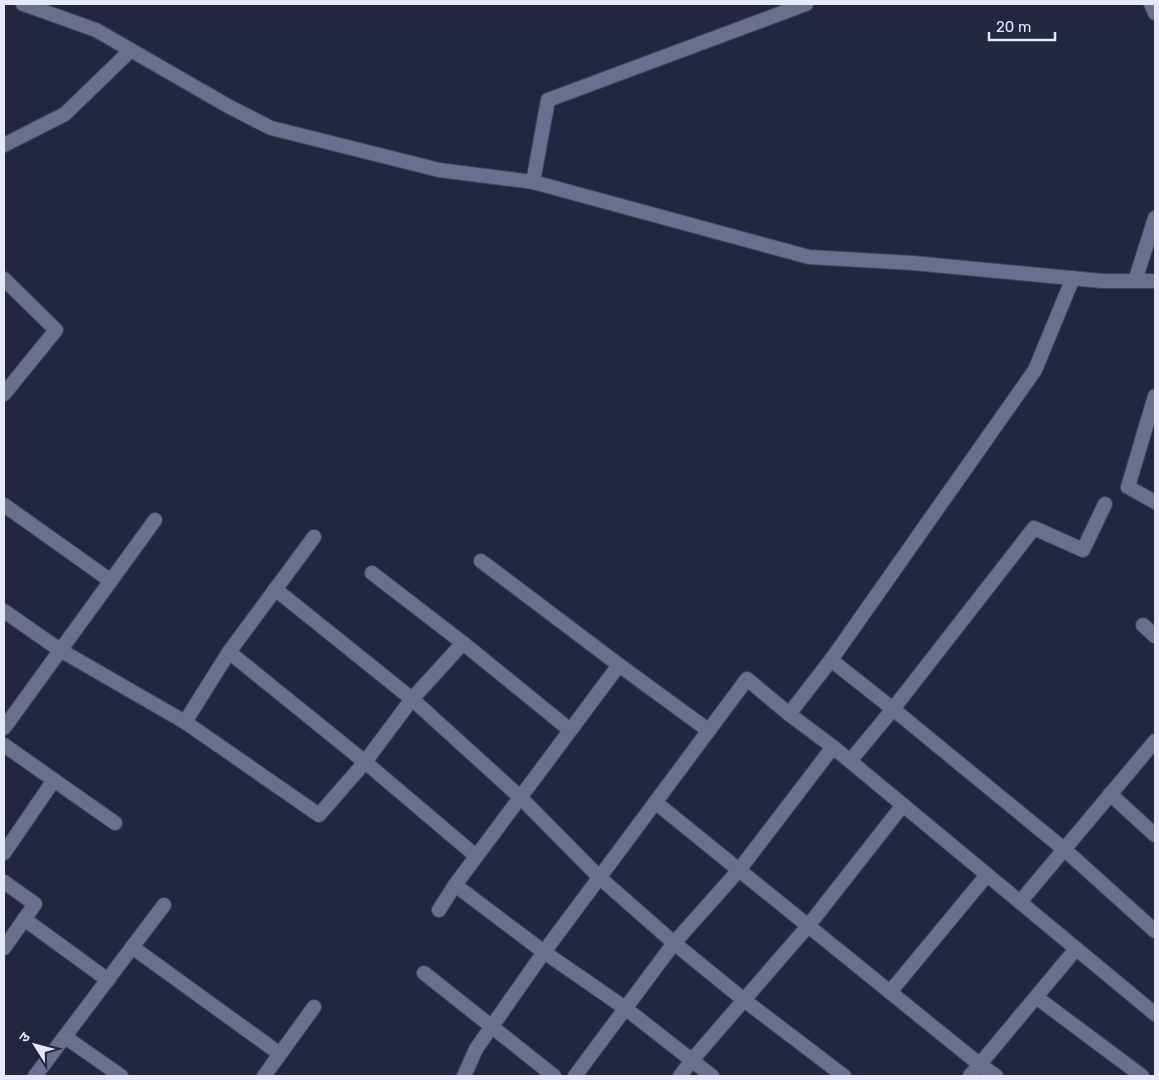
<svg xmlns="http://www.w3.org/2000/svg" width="1159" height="1080" font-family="Rubik,'Noto Sans Devanagari',sans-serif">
<rect width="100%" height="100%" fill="#22273f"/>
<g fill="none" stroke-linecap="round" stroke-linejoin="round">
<!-- minor casing -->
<g stroke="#404358" stroke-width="16">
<g id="minor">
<polyline points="23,4 96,30 228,106 271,128 439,170 533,182 809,257 913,263 1102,281 1155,281"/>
<polyline points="1151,4 1155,13"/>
<polyline points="4,145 65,114 131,50"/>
<polyline points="533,182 548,100 806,4"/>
<polyline points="4,279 56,330 4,394"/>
<polyline points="1135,281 1155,218"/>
<polyline points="1155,396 1128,487 1155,502"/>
<polyline points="4,505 111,581"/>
<polyline points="481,561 619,665 708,730"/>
<polyline points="372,573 463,643 570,730"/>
<polyline points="275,589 412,699 520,797 599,877 674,943 744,1000 844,1076"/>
<polyline points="4,611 60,650 185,722 319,815 365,762 412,699 463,643"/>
<polyline points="1143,625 1155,636"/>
<polyline points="229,652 365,762 476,856"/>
<polyline points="831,660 893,709 1065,850 1155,931"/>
<polyline points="789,714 831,660 1035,370 1073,278"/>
<polyline points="185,722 229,652 314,537"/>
<polyline points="4,728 155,520"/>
<polyline points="4,745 115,823"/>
<polyline points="850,761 893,709 1034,528 1083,550 1105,504"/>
<polyline points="1110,794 1155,835"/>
<polyline points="655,802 979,1064 996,1076"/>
<polyline points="4,853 54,780"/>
<polyline points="4,882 35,904 4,948"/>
<polyline points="455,885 544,952 625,1008 712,1076"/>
<polyline points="1020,902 1155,741"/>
<polyline points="439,910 455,885 619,665"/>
<polyline points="24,919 108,980"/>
<polyline points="132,947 280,1054"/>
<polyline points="424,973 554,1076"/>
<polyline points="890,992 987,875"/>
<polyline points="1036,997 1142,1076"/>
<polyline points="65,1037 121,1076"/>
<polyline points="35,1076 164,905"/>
<polyline points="264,1076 314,1007"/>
<polyline points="464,1076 476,1049 544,952 747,679 789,714 833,747 1155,1014"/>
<polyline points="575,1076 674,943 739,870 833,747"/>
<polyline points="680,1076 692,1060 808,926 903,805"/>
<polyline points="970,1076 1076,949"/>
</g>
</g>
<!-- minor -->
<use href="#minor" stroke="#69708d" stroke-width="14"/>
</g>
<!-- border -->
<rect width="1159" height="1080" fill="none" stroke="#e4e8f9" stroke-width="10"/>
<!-- north arrow -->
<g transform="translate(35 1045) rotate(306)" stroke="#22273f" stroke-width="4" paint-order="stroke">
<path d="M0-4L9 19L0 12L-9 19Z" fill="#e4e8f9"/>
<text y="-8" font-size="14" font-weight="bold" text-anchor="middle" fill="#e4e8f9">उ</text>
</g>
<!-- scale -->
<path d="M989 32v8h66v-8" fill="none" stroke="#e4e8f9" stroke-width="2.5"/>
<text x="996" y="32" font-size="15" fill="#e4e8f9" stroke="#22273f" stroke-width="4" paint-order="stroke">20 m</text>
</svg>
